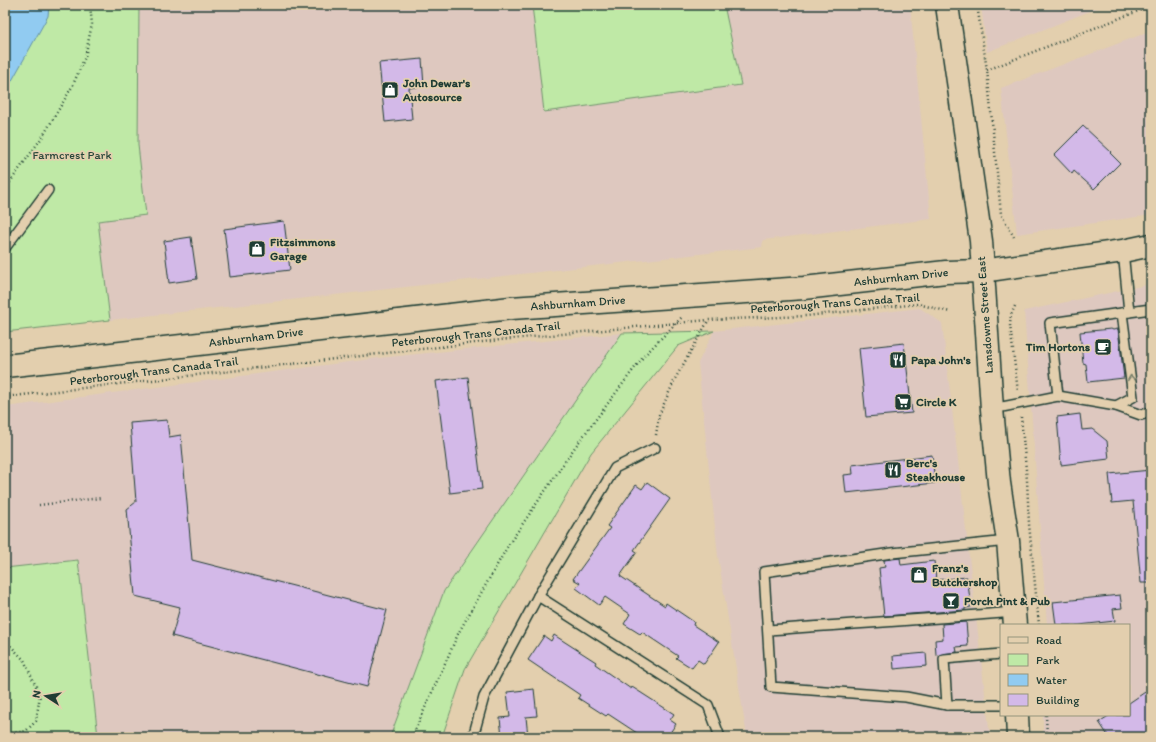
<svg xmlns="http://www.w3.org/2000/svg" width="1156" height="742" font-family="Itim,sans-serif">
<rect width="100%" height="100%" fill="#e3cfae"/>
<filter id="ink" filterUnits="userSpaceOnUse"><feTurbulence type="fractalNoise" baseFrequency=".025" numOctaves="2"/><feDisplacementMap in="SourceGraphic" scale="8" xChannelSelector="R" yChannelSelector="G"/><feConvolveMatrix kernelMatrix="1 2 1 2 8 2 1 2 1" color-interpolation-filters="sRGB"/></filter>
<g filter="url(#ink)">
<!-- built -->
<g fill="#dec8bf">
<polygon points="139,5 532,5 544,112 741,85 724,5 910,5 931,219 763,240 762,247 110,320 98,220 146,215 138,149"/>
<polygon points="981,5 1105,5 987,52"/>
<polygon points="1151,31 1151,215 1017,234 1001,88"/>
<polygon points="1151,284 1151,737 1043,737 1043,715 1129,715 1129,625 1047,625 1024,311"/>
<polygon points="920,308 942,323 990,737 747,737 718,556 698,363 714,331"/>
<polygon points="622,333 444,591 390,737 98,737 78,560 5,568 5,407 379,358"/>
</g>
<!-- green -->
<g fill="#bfe9a6" stroke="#6f936d">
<polygon points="5,5 139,5 138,145 146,215 98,221 110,320 5,332"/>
<polygon points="532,5 643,5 644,7 666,5 724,5 741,85 544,112"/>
<polygon points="714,331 678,346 591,453 465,669 442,737 390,737 444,591 622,333"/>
<polygon points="78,560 98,737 5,737 5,568"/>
</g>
<!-- water -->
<polygon fill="#91cbf1" stroke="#6392a5" points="5,5 49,5 48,16 5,93"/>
<!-- building -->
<g fill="#d3b9e8" stroke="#1f3d34">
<polygon points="422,59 424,86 409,88 412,119 385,122 379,63"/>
<polygon points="1083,126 1111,152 1110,153 1120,163 1094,189 1074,171 1072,174 1054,155"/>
<polygon points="284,221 290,270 230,277 224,229"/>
<polygon points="191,237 197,279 169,283 164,241"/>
<polygon points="1111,329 1113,330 1118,329 1124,378 1088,382 1086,364 1083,363 1080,332"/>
<polygon points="904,343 912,413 866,417 859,348"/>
<polygon points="468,377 482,489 450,493 436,381"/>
<polygon points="1080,414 1082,430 1092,429 1107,441 1109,459 1061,465 1057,417"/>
<polygon points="167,420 169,437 181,435 192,560 387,610 367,687 172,636 180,607 135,596 127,509 136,502 130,423"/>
<polygon points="932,455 935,483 846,493 844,475 853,474 852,465"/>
<polygon points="1151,470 1151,583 1141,583 1133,501 1112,503 1109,474"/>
<polygon points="647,482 670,499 634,550 637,552 620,576 665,606 666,603 694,622 693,625 719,642 704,664 698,660 692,668 676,658 678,656 642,632 640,634 624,624 630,614 605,597 599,605 576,588 580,583 573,579 610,528 607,526 636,485 642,489"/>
<polygon points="900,558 901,565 934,561 936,580 967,577 971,607 965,608 965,610 884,616 879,568 885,567 884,560"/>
<polygon points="1120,595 1122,608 1113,609 1115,621 1079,625 1056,625 1053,602"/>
<polygon points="966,622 968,646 956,647 957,652 936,655 935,640 943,639 942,624"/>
<polygon points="554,635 596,662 595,664 631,689 632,687 674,714 670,720 676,724 667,737 643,737 608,714 606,716 578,698 580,695 528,660 544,636 551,641"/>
<polygon points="926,653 927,666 894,669 893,656"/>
<polygon points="1151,688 1151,737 1109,737 1099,722 1110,715 1129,715 1129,703"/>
<polygon points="534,689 537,716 526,717 528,737 502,737 500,718 510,717 507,692"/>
</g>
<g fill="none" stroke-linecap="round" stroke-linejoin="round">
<!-- service casing -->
<g stroke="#1f3d34" stroke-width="12">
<g id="service">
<polyline points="5,248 48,190"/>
<polyline points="1123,251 1129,312 1151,309"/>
<polyline points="1058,396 1116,406 1141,415 1151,412"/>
<polyline points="1116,406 1133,397 1122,313"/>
<polyline points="992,409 1058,396 1050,323 1129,312"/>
<polyline points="538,596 708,705 720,737"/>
<path d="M768,630C850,624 932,619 1014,612"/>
<polyline points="947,705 944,659 1001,654"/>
<polyline points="1001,705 947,705 906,697 771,687 764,572 892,553 1008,541"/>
<polyline points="473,737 484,697 538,596 615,468 655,448"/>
</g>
</g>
<!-- secondary casing -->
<g stroke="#1f3d34" stroke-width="25">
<g id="secondary">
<polyline points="947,5 981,241 992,409 999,483 1008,541 1015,625"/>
<polyline points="5,366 86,357 511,308 804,288 946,272 982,271 1123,251 1151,245"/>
<polyline points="1017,715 1018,737"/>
</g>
</g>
<!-- path -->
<g stroke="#1f3d34" stroke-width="2.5" stroke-dasharray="1 3" stroke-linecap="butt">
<polyline points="977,5 987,70 1001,214 1014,237"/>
<polyline points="987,70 1151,6"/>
<polyline points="5,189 43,136 72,87 85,57 92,24 90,5"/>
<polyline points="1015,306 1011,315 1010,325 1018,392"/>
<polyline points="5,397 500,340 708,320 806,316 918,304 950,312"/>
<polyline points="1021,417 1027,480 1029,524 1039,625"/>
<polyline points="656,435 659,415 675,379 708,321"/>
<polyline points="39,505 101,498"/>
<polyline points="5,640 24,660 40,695 36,721 26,731 8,734 5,733"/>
<polyline points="1046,715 1047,737"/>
<polyline points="412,737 459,632 509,544 575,447 643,357 683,316"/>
</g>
<!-- service -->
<use href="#service" stroke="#e3cfae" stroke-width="9"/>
<!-- secondary -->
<use href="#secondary" stroke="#e3cfae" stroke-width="22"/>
</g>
<!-- one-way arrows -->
<defs><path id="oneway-chevron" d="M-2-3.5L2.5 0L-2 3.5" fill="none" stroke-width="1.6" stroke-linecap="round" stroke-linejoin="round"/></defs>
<use stroke="#777f6b" href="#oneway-chevron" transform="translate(1131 378) rotate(-97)"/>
</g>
<!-- icons -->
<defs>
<g id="shop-square" transform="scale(0.9)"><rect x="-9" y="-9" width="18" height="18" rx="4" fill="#1f3d34" stroke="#e3cfae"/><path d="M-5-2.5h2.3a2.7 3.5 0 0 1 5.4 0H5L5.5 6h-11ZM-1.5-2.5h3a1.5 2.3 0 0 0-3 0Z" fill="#fff"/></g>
<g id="cafe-square" transform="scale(0.9)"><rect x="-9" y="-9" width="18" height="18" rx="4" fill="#1f3d34" stroke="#e3cfae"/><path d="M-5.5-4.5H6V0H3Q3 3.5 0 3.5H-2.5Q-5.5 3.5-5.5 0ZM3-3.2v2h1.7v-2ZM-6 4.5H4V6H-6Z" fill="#fff"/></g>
<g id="restaurant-square" transform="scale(0.9)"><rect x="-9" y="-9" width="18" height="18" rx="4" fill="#1f3d34" stroke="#e3cfae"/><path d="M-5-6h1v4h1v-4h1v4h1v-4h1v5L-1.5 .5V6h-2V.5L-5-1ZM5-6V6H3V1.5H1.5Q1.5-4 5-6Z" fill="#fff"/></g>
<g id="supermarket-square" transform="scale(0.9)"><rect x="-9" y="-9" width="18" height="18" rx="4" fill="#1f3d34" stroke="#e3cfae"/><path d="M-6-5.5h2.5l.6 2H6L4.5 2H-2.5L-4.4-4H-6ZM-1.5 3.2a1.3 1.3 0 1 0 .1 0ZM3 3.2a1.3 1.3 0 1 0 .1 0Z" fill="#fff"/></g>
<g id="bar-square" transform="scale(0.9)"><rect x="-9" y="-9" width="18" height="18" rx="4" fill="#1f3d34" stroke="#e3cfae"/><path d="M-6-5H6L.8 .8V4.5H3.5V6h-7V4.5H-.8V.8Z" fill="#fff"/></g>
</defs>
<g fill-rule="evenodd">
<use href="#shop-square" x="390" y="90"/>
<use href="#shop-square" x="257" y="249"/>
<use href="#cafe-square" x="1103" y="347"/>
<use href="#restaurant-square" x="898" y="360"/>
<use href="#supermarket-square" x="903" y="402"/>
<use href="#restaurant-square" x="893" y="470"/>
<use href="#shop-square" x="919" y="575"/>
<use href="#bar-square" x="951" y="601"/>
</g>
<g text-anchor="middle" stroke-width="3.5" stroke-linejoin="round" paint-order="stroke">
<!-- poi labels -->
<g font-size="12" font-weight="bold" fill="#1f3d34" stroke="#e3cfae" text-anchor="start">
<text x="403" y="87">John Dewar's<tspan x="403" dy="14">Autosource</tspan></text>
<text x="270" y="246">Fitzsimmons<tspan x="270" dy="14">Garage</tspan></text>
<text x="1090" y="351" text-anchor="end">Tim Hortons</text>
<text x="911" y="364">Papa John's</text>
<text x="916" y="406">Circle K</text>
<text x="906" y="467">Berc's<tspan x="906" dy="14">Steakhouse</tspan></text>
<text x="932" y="572">Franz's<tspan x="932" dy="14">Butchershop</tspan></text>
<text x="964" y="605">Porch Pint &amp; Pub</text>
</g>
<!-- park labels -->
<g font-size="12" fill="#27463a" stroke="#e3cfae">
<text x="72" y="159">Farmcrest Park</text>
</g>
<!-- street labels -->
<g font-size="12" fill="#1f3d34" stroke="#e3cfae">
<text transform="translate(901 277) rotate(-6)" y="4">Ashburnham Drive</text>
<text transform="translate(578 303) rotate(-4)" y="4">Ashburnham Drive</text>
<text transform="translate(835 303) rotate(-4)" y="4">Peterborough Trans Canada Trail</text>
<text transform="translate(985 315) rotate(-94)" y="4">Lansdowne Street East</text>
<text transform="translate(476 334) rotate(-6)" y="4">Peterborough Trans Canada Trail</text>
<text transform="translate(256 337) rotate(-7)" y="4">Ashburnham Drive</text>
<text transform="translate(154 371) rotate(-7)" y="4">Peterborough Trans Canada Trail</text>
</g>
</g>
<!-- margin -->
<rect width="1156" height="742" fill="none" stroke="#e3cfae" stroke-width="20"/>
<rect x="10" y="10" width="1136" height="722" fill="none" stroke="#1f3d34" stroke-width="1.5" filter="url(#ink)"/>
<!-- legend -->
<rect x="1000" y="624" width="130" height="92" fill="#e3cfae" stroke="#95957d"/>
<rect x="1008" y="637" width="20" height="6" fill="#e3cfae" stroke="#95957d"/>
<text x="1036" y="644" font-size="12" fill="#1f3d34">Road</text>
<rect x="1008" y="654" width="20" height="12" fill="#bfe9a6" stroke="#95957d"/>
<text x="1036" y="664" font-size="12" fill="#1f3d34">Park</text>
<rect x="1008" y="674" width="20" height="12" fill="#91cbf1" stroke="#95957d"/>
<text x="1036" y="684" font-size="12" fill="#1f3d34">Water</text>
<rect x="1008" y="694" width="20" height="12" fill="#d3b9e8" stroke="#95957d"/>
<text x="1036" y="704" font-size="12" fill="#1f3d34">Building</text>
<!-- north arrow -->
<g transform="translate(46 696) rotate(282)" stroke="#e3cfae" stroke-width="3" paint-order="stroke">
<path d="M0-3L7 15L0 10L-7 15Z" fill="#1f3d34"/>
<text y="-6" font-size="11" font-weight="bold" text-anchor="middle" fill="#1f3d34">N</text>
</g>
</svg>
